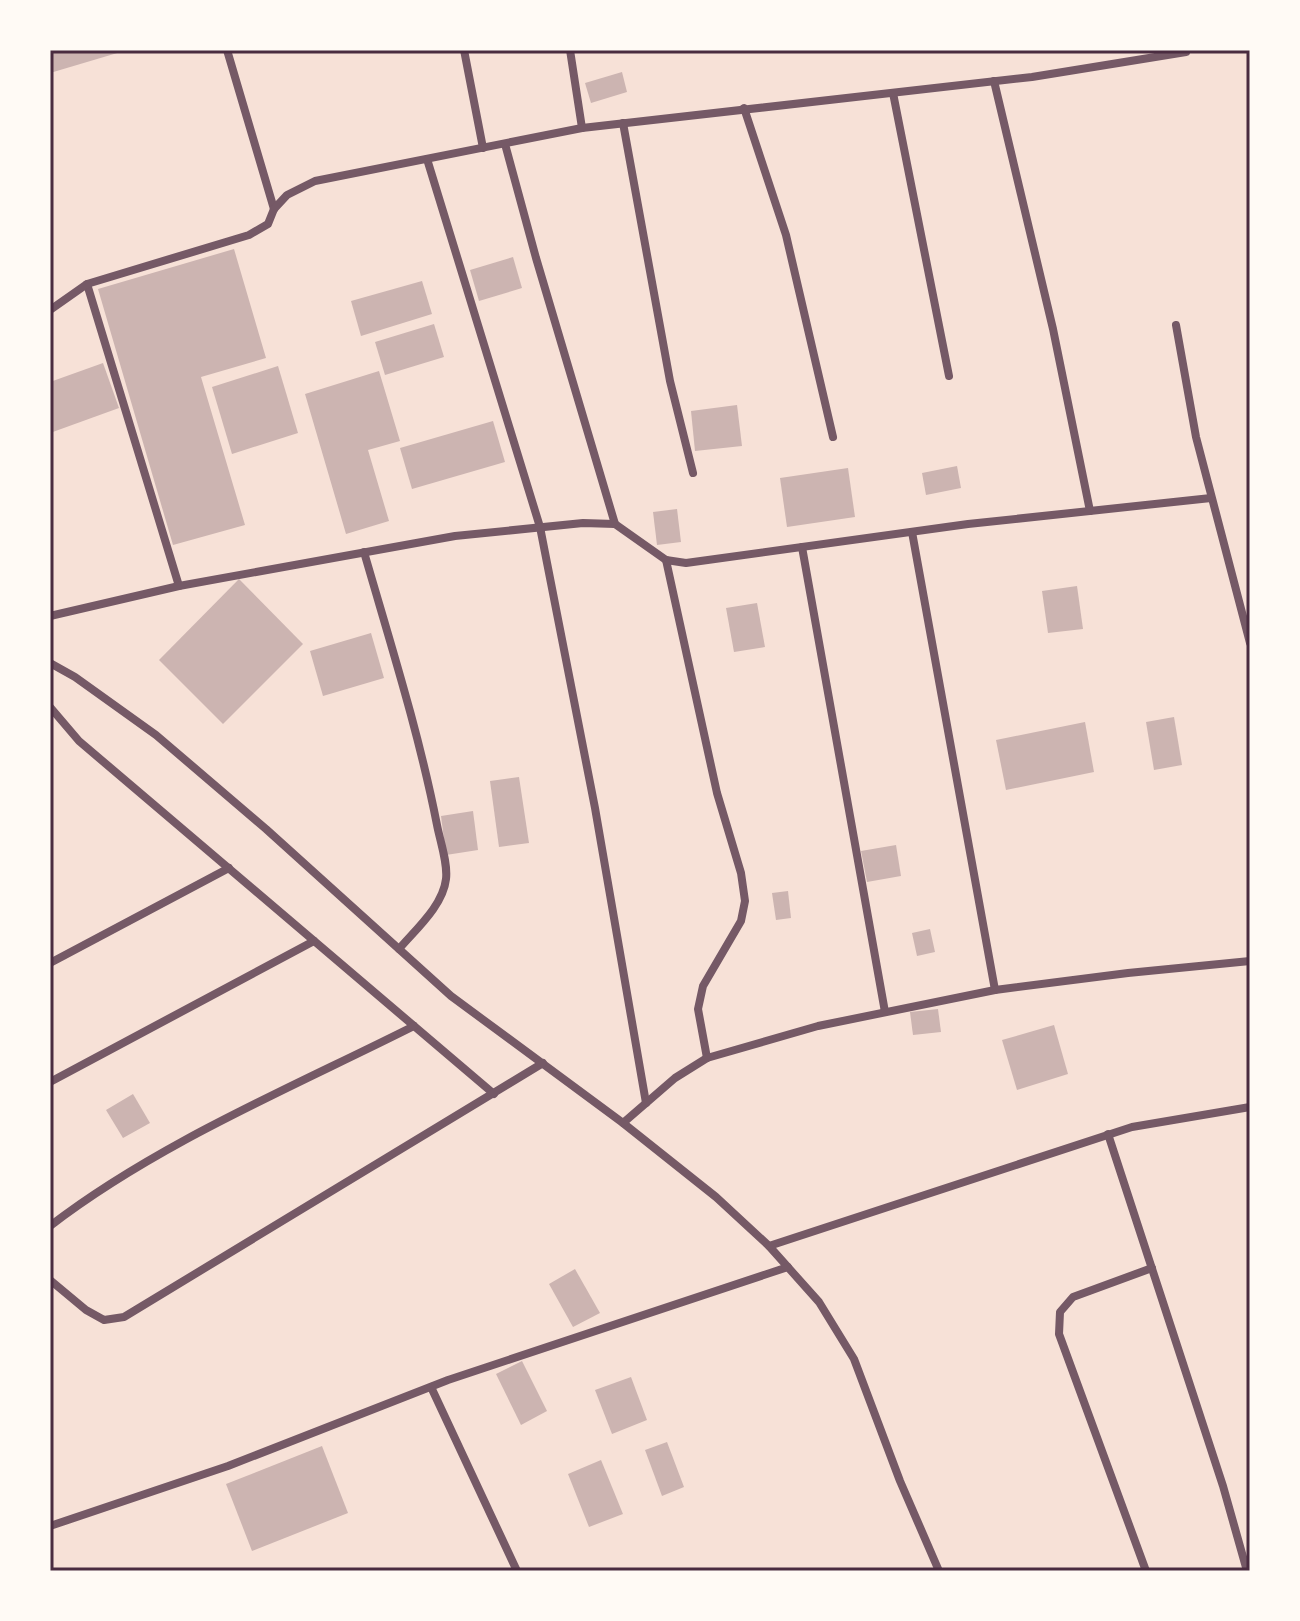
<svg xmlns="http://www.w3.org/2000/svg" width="1300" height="1621" font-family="Arial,sans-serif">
<rect width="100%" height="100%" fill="#f7e1d7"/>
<!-- building -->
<g fill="#ccb4b1">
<polygon points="50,50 124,50 124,51 50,73"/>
<polygon points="622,72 627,92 591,103 585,83"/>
<polygon points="234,249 266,358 201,377 245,525 173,545 98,289"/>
<polygon points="513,257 522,288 479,301 470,270"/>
<polygon points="422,281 432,314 361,336 351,301"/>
<polygon points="434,324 444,357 385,375 375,342"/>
<polygon points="103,363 119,408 50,433 50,382"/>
<polygon points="278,366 298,433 232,454 212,387"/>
<polygon points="379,371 400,441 368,450 389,521 346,534 305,394"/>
<polygon points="737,405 742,446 695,451 691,411"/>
<polygon points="493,421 505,462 412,489 400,448"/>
<polygon points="957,466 961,488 926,495 922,473"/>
<polygon points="848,468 855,517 787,527 780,478"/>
<polygon points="677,509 681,542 657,545 653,512"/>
<polygon points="239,579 303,644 223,724 159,660"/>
<polygon points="1077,586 1083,629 1048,633 1042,591"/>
<polygon points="757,603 765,647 734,652 726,608"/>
<polygon points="371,633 384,678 323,696 310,651"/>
<polygon points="1174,717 1182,765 1154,770 1146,722"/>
<polygon points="1085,722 1094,772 1006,790 996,740"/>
<polygon points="519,777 529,843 499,847 490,781"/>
<polygon points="473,811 478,850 446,855 441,816"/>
<polygon points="896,845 901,876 867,882 861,851"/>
<polygon points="788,891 791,918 776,920 772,893"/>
<polygon points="930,929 935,952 917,956 912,933"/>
<polygon points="938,1009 941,1032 913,1035 910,1012"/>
<polygon points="1054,1025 1068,1074 1017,1090 1002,1040"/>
<polygon points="133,1094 150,1123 123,1138 106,1110"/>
<polygon points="575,1269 600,1313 573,1327 549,1284"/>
<polygon points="522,1361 547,1411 521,1425 496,1374"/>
<polygon points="631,1377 647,1420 612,1434 595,1390"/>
<polygon points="667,1442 684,1487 662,1496 645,1450"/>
<polygon points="322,1446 348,1513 252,1551 226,1484"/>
<polygon points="601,1460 623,1514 589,1527 568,1474"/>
</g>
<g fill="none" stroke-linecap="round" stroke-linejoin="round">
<!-- minor -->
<g stroke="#755966" stroke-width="8">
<polyline points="227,50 274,209"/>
<polyline points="464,50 483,148"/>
<polyline points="570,50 582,128"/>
<polyline points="994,81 1053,329 1090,511"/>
<polyline points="893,93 949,376"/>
<polyline points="744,108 786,235 833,437"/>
<polyline points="623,123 670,381 693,473"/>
<polyline points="505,144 536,258 615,524"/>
<polyline points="427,159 540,527 595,808 646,1103"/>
<polyline points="87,284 179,586"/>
<polyline points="50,310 87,284 249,235 268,224 274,209 287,195 315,181 582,128 1032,77 1186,52"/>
<polyline points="1176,325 1196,437 1250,643"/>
<polyline points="912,532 995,990"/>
<polyline points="802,547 885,1012"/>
<path d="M364,552C390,642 419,733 437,825C440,841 448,863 446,879C443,906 415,930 399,949"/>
<polyline points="666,560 717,793 741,873 745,901 741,921 703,986 698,1009 707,1058"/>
<polyline points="50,616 179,586 455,536 583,523 615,524 666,560 686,563 968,524 1211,498"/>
<polyline points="50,663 75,677 156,735 266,829 451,996 623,1123 716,1197 769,1246 819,1302 854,1359 900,1481 939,1571"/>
<polyline points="50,707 79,741 494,1094"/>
<polyline points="50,963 229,868"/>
<polyline points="50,1082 314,941"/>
<polyline points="623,1123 675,1078 707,1058 818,1026 995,990 1128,973 1250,961"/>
<polyline points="1108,1134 1223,1486 1247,1571"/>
<path d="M50,1226C158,1143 293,1087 414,1026"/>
<polyline points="769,1246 1132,1127 1250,1107"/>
<polyline points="50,1280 86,1310 104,1320 124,1317 543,1063"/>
<polyline points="431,1387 517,1571"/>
<polyline points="50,1526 228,1466 448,1380 788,1267"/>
<polyline points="1146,1571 1059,1334 1060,1312 1073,1297 1152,1268"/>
</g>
</g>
<!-- border -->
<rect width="1300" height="1621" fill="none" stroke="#fffaf5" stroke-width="104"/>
<rect x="52" y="52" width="1196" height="1517" fill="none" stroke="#4a2c40" stroke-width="3"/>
</svg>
